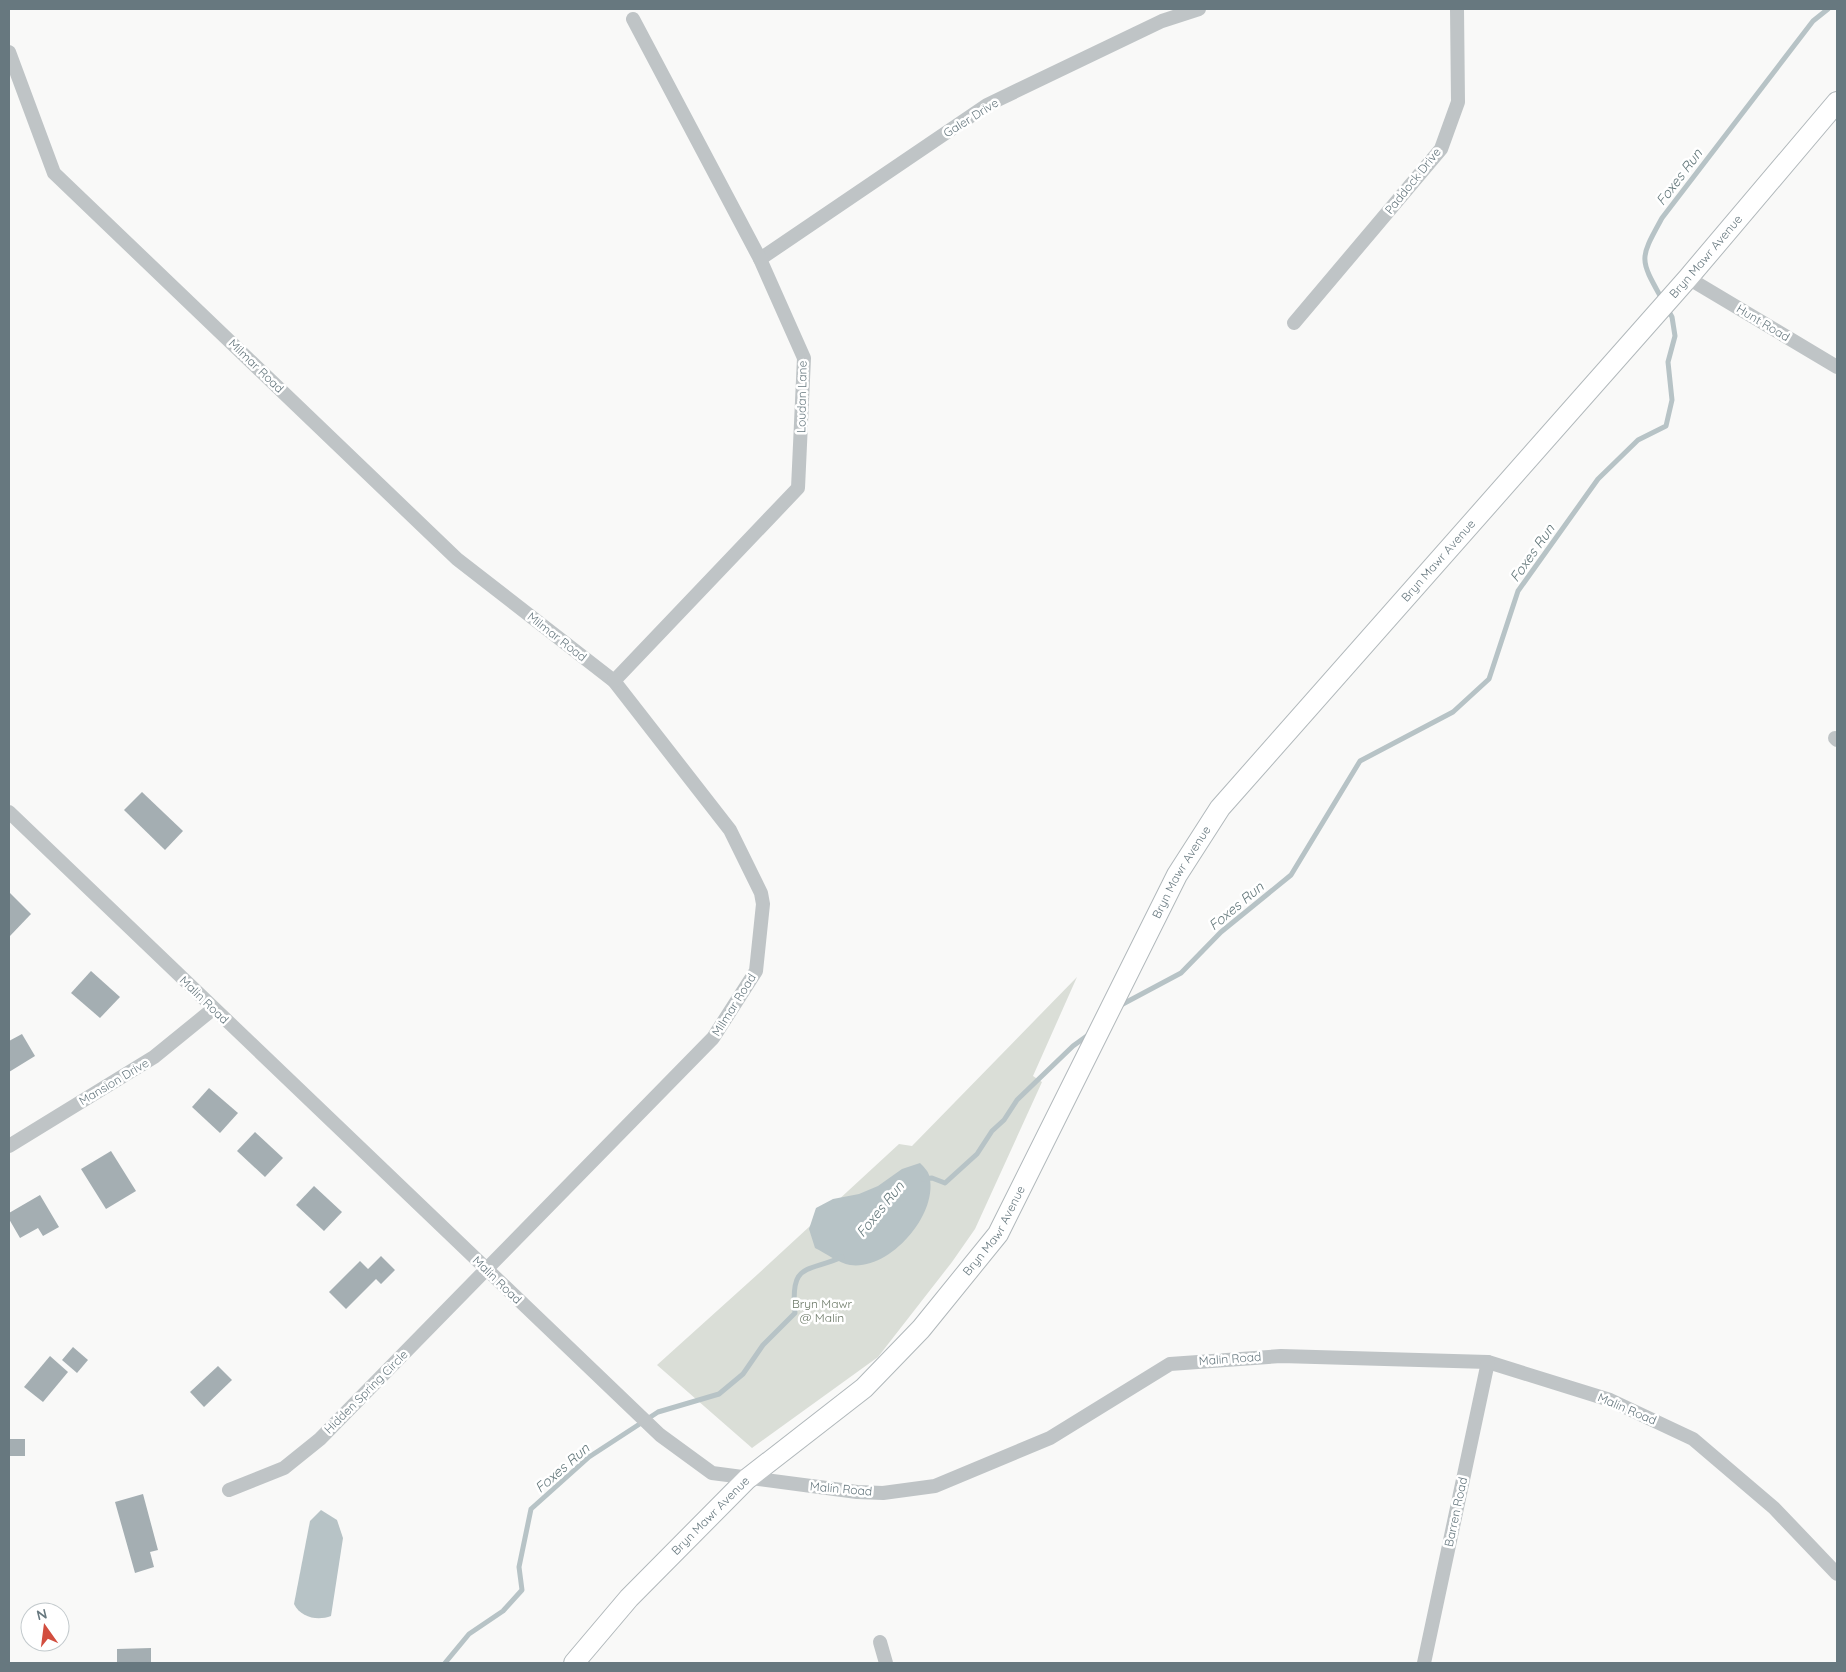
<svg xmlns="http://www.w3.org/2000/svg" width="1846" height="1672" font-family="Quicksand,sans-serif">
<rect width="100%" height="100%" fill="#f9f9f8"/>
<!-- green -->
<polygon fill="#daded7" points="1077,977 1033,1076 1042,1082 975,1229 952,1262 878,1357 752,1448 657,1365 758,1274 899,1144 912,1146"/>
<!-- water -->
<g fill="#b7c3c6">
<path d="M920,1163C923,1166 928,1171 929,1175C940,1213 890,1271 850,1265C839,1263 825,1253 815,1248L809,1229L816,1208L833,1199L859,1194L878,1186L902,1169Z"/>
<path d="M321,1510L337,1520L343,1538L331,1616C318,1621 301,1618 294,1604L310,1521Z"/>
</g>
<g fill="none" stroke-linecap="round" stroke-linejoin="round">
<!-- stream -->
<g stroke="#b7c3c6" stroke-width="5">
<path d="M1663,301C1639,258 1639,260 1662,218L1813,21L1828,9"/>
<polyline points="1121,1005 1181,973 1221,932 1291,875 1360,761 1453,712 1489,679 1518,591 1598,479 1638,440 1666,426 1672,400 1668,362 1675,336 1672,317 1667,308"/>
<polyline points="923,1179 932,1178 945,1183 977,1154 992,1131 1004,1120 1017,1100 1073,1046 1091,1033"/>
<path d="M445,1663L469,1634L503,1611L522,1590L519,1567L531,1509L589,1457L658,1412L719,1394L743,1374L763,1345L795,1313C790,1262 806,1273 842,1257"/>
</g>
</g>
<!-- building -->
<g fill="#a4aeb2">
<polygon points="142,792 183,831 165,850 124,810"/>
<polygon points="9,892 31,914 9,937"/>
<polygon points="91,971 120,997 100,1018 71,993"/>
<polygon points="22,1034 35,1056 9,1072 9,1041"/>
<polygon points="209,1088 238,1113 220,1133 192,1107"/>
<polygon points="255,1132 283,1158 265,1177 237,1151"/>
<polygon points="111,1151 136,1191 106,1209 81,1169"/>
<polygon points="314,1186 342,1212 324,1231 296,1205"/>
<polygon points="40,1195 59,1227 43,1236 38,1228 20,1238 9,1219 9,1213"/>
<polygon points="381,1256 395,1270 381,1284 376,1279 346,1309 329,1292 360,1261 368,1269"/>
<polygon points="73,1347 88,1360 77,1373 62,1360"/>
<polygon points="50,1356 68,1372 43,1402 24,1387"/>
<polygon points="218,1366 232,1380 204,1407 190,1392"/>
<rect x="9" y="1439" width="16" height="17"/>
<polygon points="143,1494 158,1550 150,1552 154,1567 135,1573 115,1502"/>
<polygon points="151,1648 151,1663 117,1663 117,1649"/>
</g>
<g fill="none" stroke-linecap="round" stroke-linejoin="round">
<!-- secondary casing -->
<g stroke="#b1b8bb" stroke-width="22">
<g id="secondary">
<path id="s1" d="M574,1663L629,1598L747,1479L864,1388L921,1329L998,1234L1177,875L1220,808L1688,278L1837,102"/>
</g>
</g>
<!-- minor -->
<g stroke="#bfc4c6" stroke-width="14">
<polyline points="9,52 54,173 457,559 614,681 730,830 761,893 763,904 756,971 713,1038 320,1439 284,1468 229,1490"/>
<polyline points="760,259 987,105 1162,21 1199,9"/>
<polyline points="1688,278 1837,367"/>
<polyline points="1294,323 1441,149 1458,102 1457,9"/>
<polyline points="614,681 798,488 804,358 760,259 633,19"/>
<polyline points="1835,738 1837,740"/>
<polyline points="9,812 660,1435 712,1473 857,1492 883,1493 935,1486 1050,1438 1170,1364 1281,1356 1488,1362 1610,1400 1693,1439 1774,1508 1837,1574"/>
<polyline points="9,1146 154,1057 213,1009"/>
<polyline points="880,1642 886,1663"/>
<polyline points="1424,1663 1488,1362"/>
</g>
<!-- secondary -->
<use href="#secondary" stroke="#fff" stroke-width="20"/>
</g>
<g text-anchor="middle" stroke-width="5" stroke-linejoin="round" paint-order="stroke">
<!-- street labels -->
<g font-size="12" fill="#67787f" stroke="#fff">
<text transform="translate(971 118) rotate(-32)" y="4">Galer Drive</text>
<text transform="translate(1413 181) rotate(-51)" y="4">Paddock Drive</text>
<text dy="4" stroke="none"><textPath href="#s1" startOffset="1821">Bryn Mawr Avenue</textPath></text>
<text transform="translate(1763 323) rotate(31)" y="4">Hunt Road</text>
<text transform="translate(256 366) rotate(44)" y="4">Milmar Road</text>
<text transform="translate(802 397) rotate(-89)" y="4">Loudan Lane</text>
<text dy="4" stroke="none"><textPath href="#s1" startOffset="1416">Bryn Mawr Avenue</textPath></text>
<text transform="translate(557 637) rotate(38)" y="4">Milmar Road</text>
<text dy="4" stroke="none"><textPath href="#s1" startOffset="1011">Bryn Mawr Avenue</textPath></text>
<text transform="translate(204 1000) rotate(44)" y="4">Malin Road</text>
<text transform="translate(734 1005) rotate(-58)" y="4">Milmar Road</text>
<text transform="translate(114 1082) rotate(-31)" y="4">Mansion Drive</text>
<text dy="4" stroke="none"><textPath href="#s1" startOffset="606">Bryn Mawr Avenue</textPath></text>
<text transform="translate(497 1280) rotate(44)" y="4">Malin Road</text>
<text transform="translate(1230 1359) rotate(-4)" y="4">Malin Road</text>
<text transform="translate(366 1392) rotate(-45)" y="4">Hidden Spring Circle</text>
<text transform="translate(1627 1409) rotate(23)" y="4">Malin Road</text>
<text transform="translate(841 1489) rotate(5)" y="4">Malin Road</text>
<text transform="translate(1456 1512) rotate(-78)" y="4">Barren Road</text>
<text dy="4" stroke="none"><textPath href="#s1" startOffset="201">Bryn Mawr Avenue</textPath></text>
</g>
<!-- park labels -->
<g font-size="12" fill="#6b7866" stroke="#fff">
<text x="822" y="1308">Bryn Mawr<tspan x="822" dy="14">@ Malin</tspan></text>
</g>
<!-- water labels -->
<g font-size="14" font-style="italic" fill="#627679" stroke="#fff">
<text transform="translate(1679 177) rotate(-53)" y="5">Foxes Run</text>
<text transform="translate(1532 553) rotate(-55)" y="5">Foxes Run</text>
<text transform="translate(1236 906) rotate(-40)" y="5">Foxes Run</text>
<text transform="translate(880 1209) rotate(-51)" y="5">Foxes Run</text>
<text transform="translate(562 1468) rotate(-41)" y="5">Foxes Run</text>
</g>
</g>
<!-- border -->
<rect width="1846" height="1672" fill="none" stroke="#67787f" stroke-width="20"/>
<!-- north arrow -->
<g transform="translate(45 1627) rotate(346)"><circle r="24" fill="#ffffff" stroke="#c2c9cc"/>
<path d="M0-4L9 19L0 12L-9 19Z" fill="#d24e3f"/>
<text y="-8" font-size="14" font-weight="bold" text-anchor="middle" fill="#67787f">N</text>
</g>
</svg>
